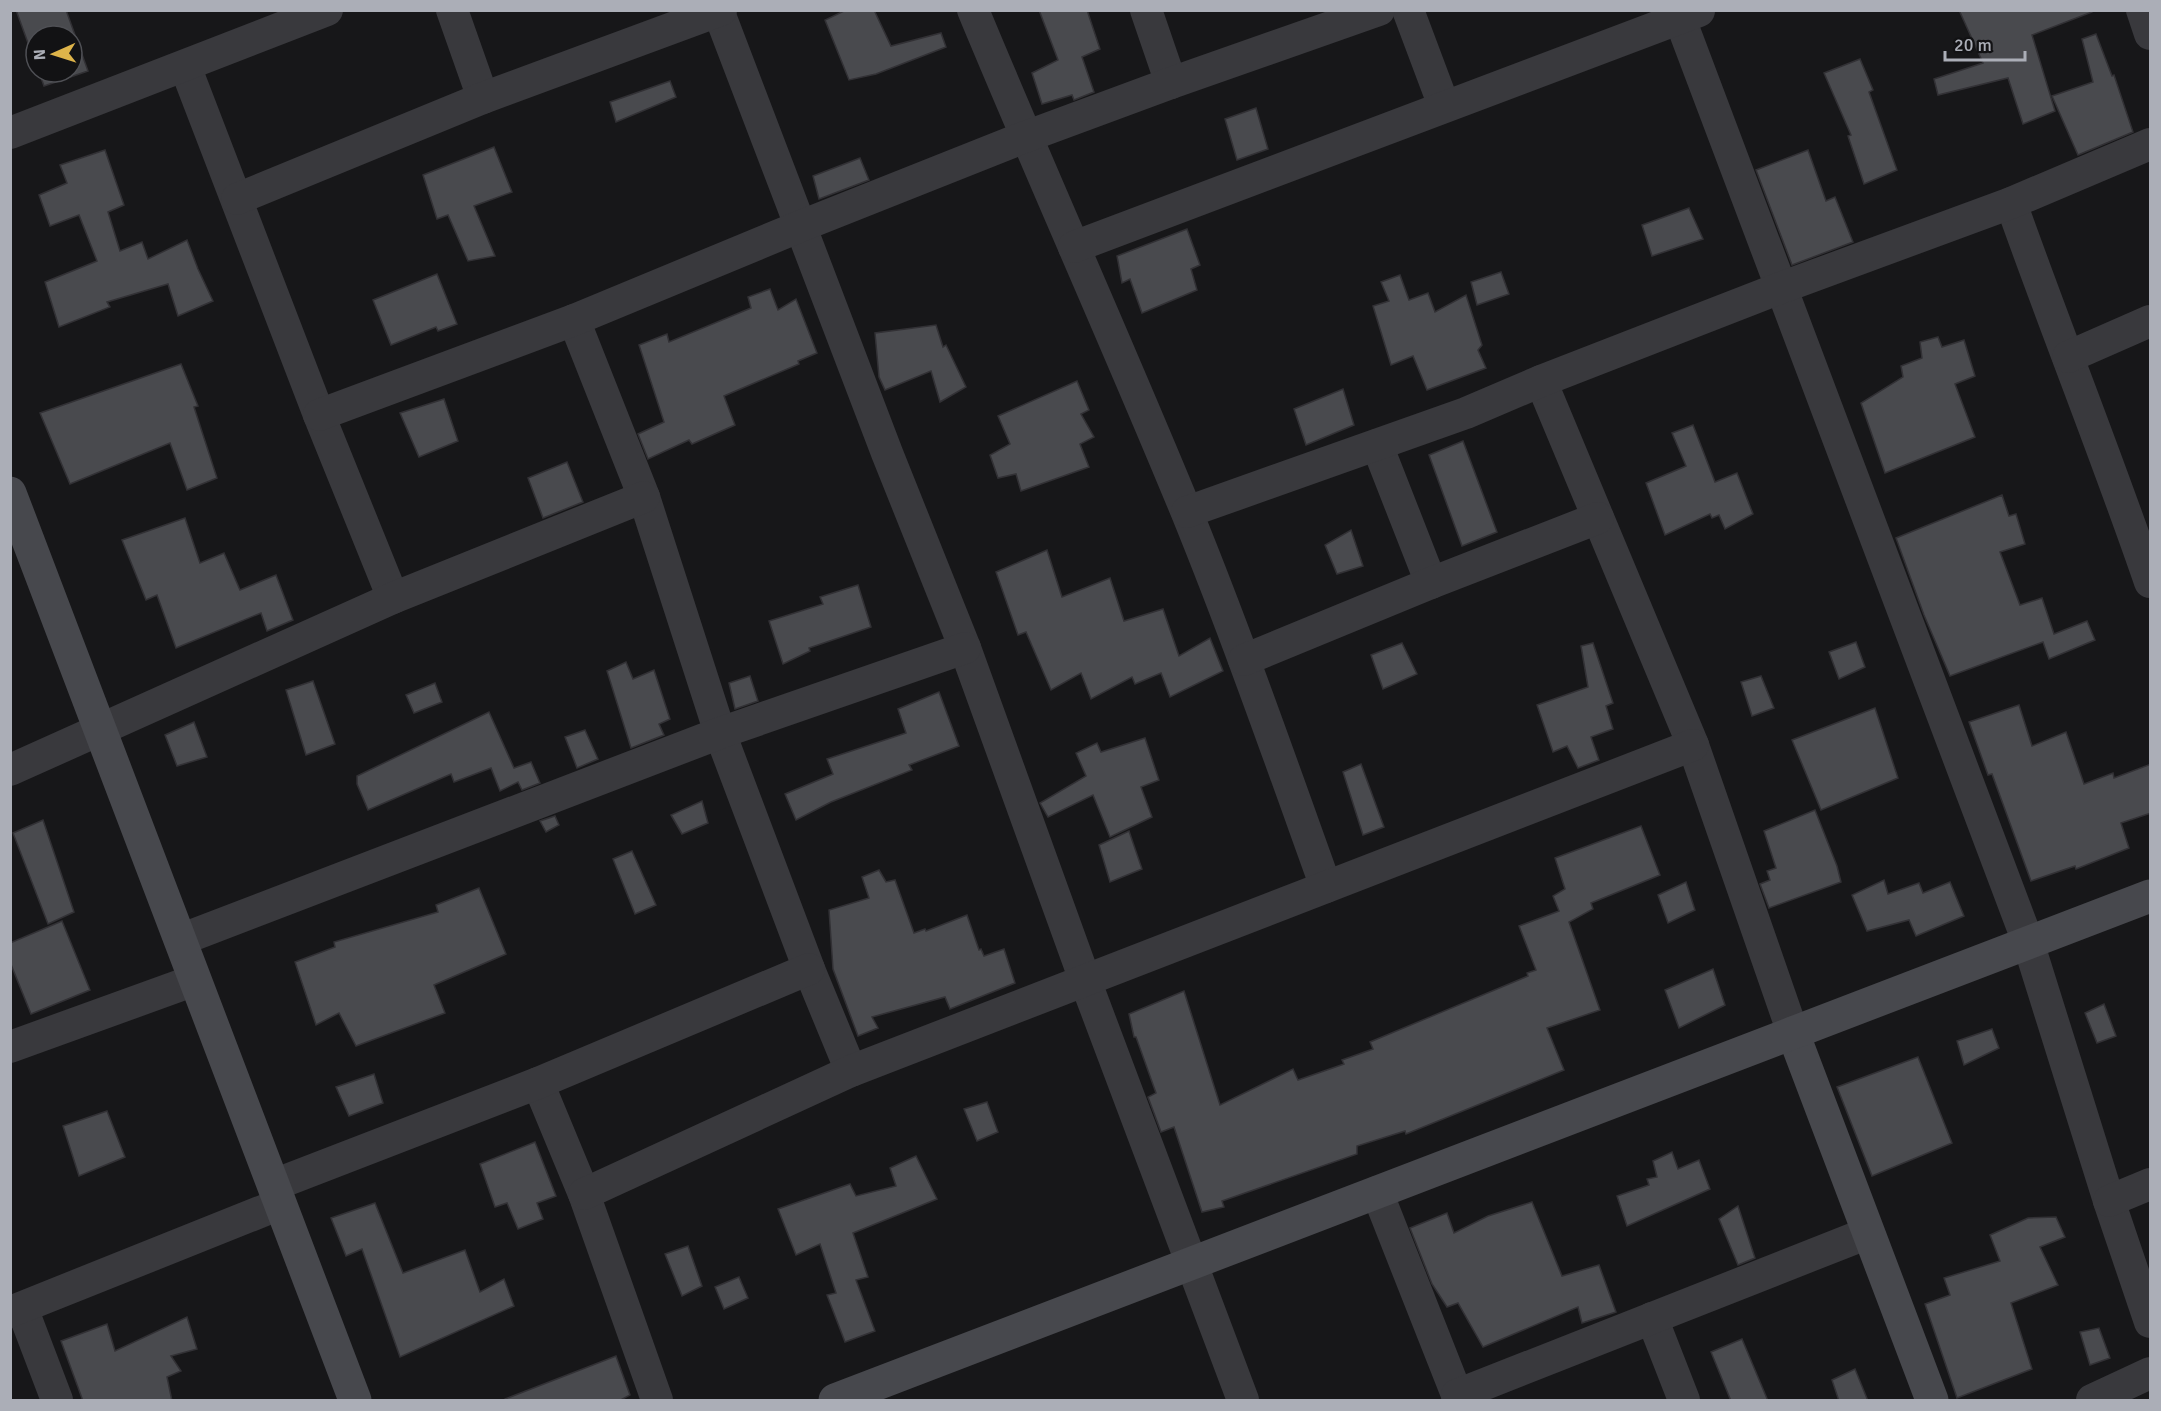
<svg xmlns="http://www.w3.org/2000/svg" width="2161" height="1411" font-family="Signika,sans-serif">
<rect width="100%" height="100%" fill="#171719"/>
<!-- building -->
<g fill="#494a4e" stroke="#323135" stroke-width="1.5">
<polygon points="16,10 66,10 88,71 44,86 39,72 72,72 72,36 36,36 36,65"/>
<polygon points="846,10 874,10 891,46 941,33 946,47 876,74 849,80 825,20"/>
<polygon points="1039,10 1087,10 1100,49 1082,57 1094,92 1074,100 1072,95 1042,104 1032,73 1058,60"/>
<polygon points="1959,10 2092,10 2092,12 2032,35 2055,111 2023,124 2008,78 1938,95 1934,79 1983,63"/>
<polygon points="2096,34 2112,76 2114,75 2133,132 2078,155 2052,96 2093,82 2082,39"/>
<polygon points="1860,59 1873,90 1869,92 1897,170 1864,184 1848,136 1851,135 1824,73"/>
<polygon points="670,81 676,97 616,122 610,102"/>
<polygon points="1256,108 1268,149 1237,160 1225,119"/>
<polygon points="494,147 512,192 474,206 495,256 468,261 448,215 437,219 423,175"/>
<polygon points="105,150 124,205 108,212 120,251 142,242 148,259 187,240 198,269 213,301 178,316 168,284 107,302 110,307 59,327 45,282 97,261 79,215 50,226 39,195 67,183 60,165"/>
<polygon points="1808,150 1826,201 1835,197 1853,242 1792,265 1756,170"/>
<polygon points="860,158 869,180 819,199 813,176"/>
<polygon points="1689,208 1703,239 1652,256 1642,225"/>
<polygon points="1187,229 1200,265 1191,269 1197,290 1142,313 1130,279 1122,283 1117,256"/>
<polygon points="1501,272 1509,294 1477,305 1471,282"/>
<polygon points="437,274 457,324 438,331 436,327 391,345 373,300"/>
<polygon points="1400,275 1409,300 1428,293 1435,312 1466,295 1482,345 1478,350 1486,368 1427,390 1413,356 1391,365 1373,306 1389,301 1381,282"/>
<polygon points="770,289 778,310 796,299 817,353 798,361 799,364 724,396 735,425 692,444 689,440 648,459 638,434 664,422 639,345 667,334 669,342 751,308 748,297"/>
<polygon points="936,325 943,347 946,345 966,387 940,402 931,371 885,390 879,377 875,333"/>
<polygon points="1938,337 1942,347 1964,340 1975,376 1955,384 1975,437 1885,473 1861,403 1903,377 1901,366 1922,358 1920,342"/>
<polygon points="181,364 198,406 194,407 217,478 187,490 170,443 70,484 40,413"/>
<polygon points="1077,381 1089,410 1081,414 1094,437 1080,444 1089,467 1021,491 1016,474 998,478 990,455 1010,444 998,416"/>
<polygon points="1343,389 1354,425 1306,445 1294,409"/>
<polygon points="444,399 458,441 419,457 400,413"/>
<polygon points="1693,425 1715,482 1737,473 1753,514 1725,529 1719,515 1712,518 1710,514 1665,535 1646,483 1686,466 1672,433"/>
<polygon points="1463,441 1497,532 1462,546 1429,455"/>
<polygon points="567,462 583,502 543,518 528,478"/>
<polygon points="2002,495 2009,516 2016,514 2025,544 2000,552 2020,605 2042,598 2054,634 2087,621 2095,640 2049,659 2043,642 1950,676 1924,615 1896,538"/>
<polygon points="185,518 200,563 224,553 240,590 276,575 293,620 267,631 261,613 176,648 157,595 146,600 122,540"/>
<polygon points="1351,530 1363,566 1337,574 1325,545"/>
<polygon points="1047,550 1062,597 1110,578 1124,621 1163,609 1179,656 1210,638 1223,671 1170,697 1161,673 1135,684 1132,677 1091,699 1081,673 1051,690 1026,632 1018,635 996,572"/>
<polygon points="858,585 871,627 809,648 810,651 783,664 769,621 823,604 820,597"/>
<polygon points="1856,642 1865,667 1839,679 1829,652"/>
<polygon points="1402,643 1417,674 1383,689 1371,655"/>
<polygon points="1593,643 1613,703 1606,706 1613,729 1591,737 1599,760 1578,768 1567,746 1553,752 1537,705 1588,687 1581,646"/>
<polygon points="626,662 633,679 654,670 670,719 659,724 664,735 631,748 607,671"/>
<polygon points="750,676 758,701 735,709 729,683"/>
<polygon points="1761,676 1774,708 1752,716 1741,682"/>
<polygon points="313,681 335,744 306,755 286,690"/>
<polygon points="435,683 442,702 414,713 406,695"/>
<polygon points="939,692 959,746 909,765 912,770 831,802 796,820 785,794 833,774 827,759 906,733 898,709"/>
<polygon points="2019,705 2032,746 2066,732 2084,784 2113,773 2114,778 2151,764 2151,813 2121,823 2129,848 2076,869 2075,866 2031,881 1992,774 1988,775 1969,722"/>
<polygon points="1875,708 1898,778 1821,810 1792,740"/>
<polygon points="489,712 514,768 531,762 540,783 522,790 518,782 500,791 491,768 454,782 451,774 368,810 357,784 357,776"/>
<polygon points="194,722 207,757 177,766 165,735"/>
<polygon points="585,730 598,759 577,768 565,737"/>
<polygon points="1145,738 1159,780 1141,787 1152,817 1110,837 1093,795 1048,817 1040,803 1086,776 1076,753 1097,743 1101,752"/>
<polygon points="1361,764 1384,827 1363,835 1343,772"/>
<polygon points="702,801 708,823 682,834 671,815"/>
<polygon points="1815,810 1837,866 1841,882 1769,908 1760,884 1770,880 1767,871 1776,868 1764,831"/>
<polygon points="555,816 559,825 546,832 540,821"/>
<polygon points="43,820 74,912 48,924 13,833"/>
<polygon points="1641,826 1660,875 1591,903 1593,909 1569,922 1600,1010 1547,1028 1564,1070 1406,1134 1405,1131 1357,1146 1357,1154 1222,1201 1224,1207 1202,1212 1174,1127 1161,1132 1148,1097 1156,1093 1136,1037 1134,1037 1129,1014 1184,991 1220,1105 1293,1069 1298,1080 1344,1064 1342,1060 1373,1049 1370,1042 1528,976 1527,973 1536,970 1519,926 1559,911 1553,896 1565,889 1555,858"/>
<polygon points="1129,831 1142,869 1110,882 1099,845"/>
<polygon points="632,851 656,905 635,914 613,859"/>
<polygon points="879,870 886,882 895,880 914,933 925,929 926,931 967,915 979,950 981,949 984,956 1004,949 1015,983 950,1009 945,997 872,1017 878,1028 858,1036 833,969 829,910 869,898 862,877"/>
<polygon points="1884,880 1888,894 1919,883 1923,893 1950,882 1964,916 1916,936 1909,920 1867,931 1852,895"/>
<polygon points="1686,882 1695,910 1668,923 1658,895"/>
<polygon points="479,888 506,954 434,985 445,1013 356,1046 339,1013 316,1025 295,962 335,947 334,942 438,912 436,905"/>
<polygon points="62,921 90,990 31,1014 10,962 10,943"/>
<polygon points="1713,969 1725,1005 1679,1028 1665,990"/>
<polygon points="2104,1004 2116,1036 2097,1043 2085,1013"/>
<polygon points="1992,1029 1999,1048 1964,1065 1957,1041"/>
<polygon points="1918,1057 1952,1143 1872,1176 1837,1087"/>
<polygon points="374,1074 383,1103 349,1116 336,1087"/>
<polygon points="987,1102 998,1132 977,1141 964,1109"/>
<polygon points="107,1111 125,1157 79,1176 63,1126"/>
<polygon points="535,1142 556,1196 537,1203 543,1219 518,1229 507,1203 495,1207 480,1164"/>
<polygon points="1672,1152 1678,1169 1699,1160 1710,1189 1627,1226 1617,1196 1649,1185 1647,1179 1657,1177 1653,1161"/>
<polygon points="916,1156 937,1199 853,1233 868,1277 856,1280 875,1331 845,1342 827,1295 836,1293 820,1244 796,1255 778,1209 850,1184 856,1196 896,1186 890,1168"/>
<polygon points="1532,1202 1562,1276 1599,1265 1616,1312 1582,1323 1578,1307 1483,1347 1458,1303 1447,1307 1432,1284 1410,1228 1447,1213 1454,1233 1488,1216"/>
<polygon points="375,1203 403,1273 465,1250 480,1292 504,1279 514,1306 400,1357 362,1249 346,1256 331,1218"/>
<polygon points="1738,1206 1755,1258 1738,1265 1719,1219"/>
<polygon points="2056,1217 2065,1237 2040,1247 2058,1285 2011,1303 2032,1369 1957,1398 1925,1304 1950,1295 1944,1278 2000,1261 1990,1235 2028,1218"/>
<polygon points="688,1246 702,1286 682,1296 665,1254"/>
<polygon points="739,1277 748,1298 724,1309 715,1287"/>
<polygon points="187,1317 197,1349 171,1356 181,1371 167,1377 172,1401 83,1401 61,1341 107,1324 115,1351"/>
<polygon points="2099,1328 2110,1358 2090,1365 2080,1332"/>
<polygon points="1742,1339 1768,1401 1731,1401 1711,1352"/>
<polygon points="616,1356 630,1395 619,1401 505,1401 505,1399"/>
<polygon points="1855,1369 1868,1401 1839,1401 1832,1380"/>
</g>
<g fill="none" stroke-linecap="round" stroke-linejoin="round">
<!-- street -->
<g stroke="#39393d" stroke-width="32">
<polyline points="452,10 483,98"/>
<polyline points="718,10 887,453 965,648 1085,980 1243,1400"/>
<path d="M973,10C1043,179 1118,345 1187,513C1237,636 1281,762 1326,887"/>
<polyline points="1146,10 1171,83"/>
<polyline points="1408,10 1444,106"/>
<polyline points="2142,10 2150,34"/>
<polyline points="1680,19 2028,942 2109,1201 2150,1322"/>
<polyline points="185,66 319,415 393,598"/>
<polyline points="10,133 327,10"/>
<polyline points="237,199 483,98 721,10"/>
<path d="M2011,203C2056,330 2106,454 2150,582"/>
<polyline points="1074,247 1699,11"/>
<polyline points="574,320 644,497 720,733 809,969 851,1071"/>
<polyline points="2068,357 2150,321"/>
<polyline points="1541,381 1693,745 1793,1033"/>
<polyline points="319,415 574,320 801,226 1025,137 1171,83 1379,10"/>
<polyline points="1377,445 1431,583"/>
<polyline points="1187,512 1466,413 1541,381 1783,287 2011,203 2150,144"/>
<polyline points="1244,660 1431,583 1598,518"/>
<polyline points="10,770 393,598 644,497"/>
<polyline points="180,940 720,733 965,648"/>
<polyline points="10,1047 195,980"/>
<polyline points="538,1083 584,1194 657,1400"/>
<polyline points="274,1185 538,1083 809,969"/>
<polyline points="1377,1192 1459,1400"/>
<polyline points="584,1194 851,1071 1693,745"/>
<polyline points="2109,1201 2150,1184"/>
<polyline points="22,1308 57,1400"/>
<polyline points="10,1312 280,1204"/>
<polyline points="1652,1318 1684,1400"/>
<polyline points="1457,1395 1868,1233"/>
<polyline points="2092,1400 2150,1373"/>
</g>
<!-- secondary -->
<g stroke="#47484d" stroke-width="33">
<polyline points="10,493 355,1400"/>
<polyline points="1793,1033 1932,1400"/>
<polyline points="835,1400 2150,896"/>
</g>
</g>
<!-- border -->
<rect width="2161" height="1411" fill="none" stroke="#abaeb7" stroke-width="24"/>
<!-- north arrow -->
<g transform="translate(54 54) rotate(267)"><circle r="28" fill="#121214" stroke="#4f5055" stroke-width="1.5"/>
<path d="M0-4.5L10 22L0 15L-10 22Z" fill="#deb44a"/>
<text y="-9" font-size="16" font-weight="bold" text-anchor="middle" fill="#abaeb7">N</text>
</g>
<!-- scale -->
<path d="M1945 51v9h80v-9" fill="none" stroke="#abaeb7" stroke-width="3"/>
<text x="1954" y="51" font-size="18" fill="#abaeb7" stroke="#121214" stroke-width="4.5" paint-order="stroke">20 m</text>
</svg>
